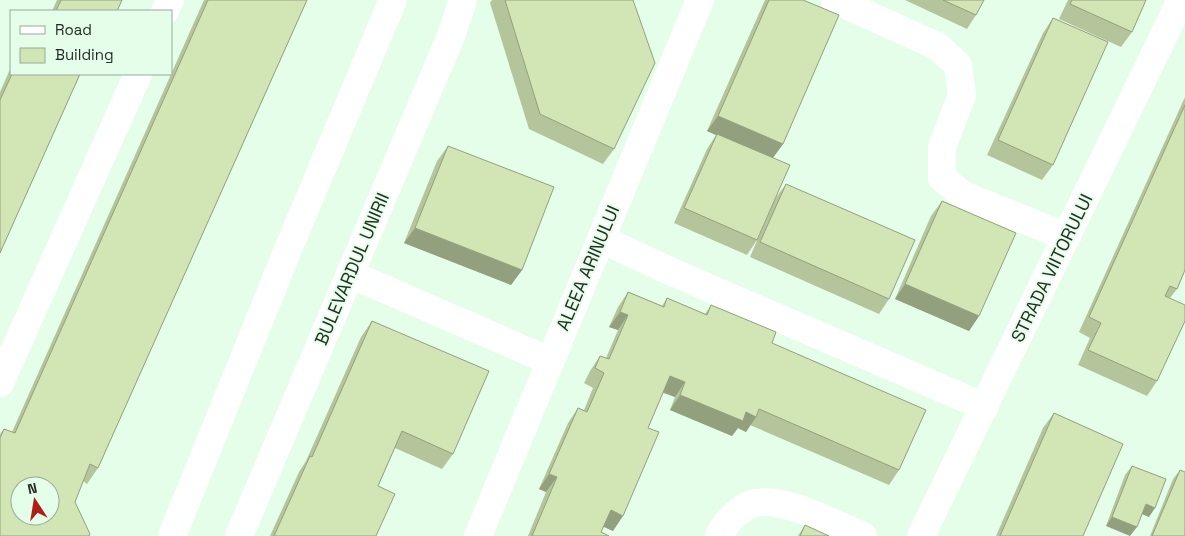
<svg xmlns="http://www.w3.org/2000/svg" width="1185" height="536" font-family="'Space Grotesk',sans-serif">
<rect width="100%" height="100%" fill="#e5fee9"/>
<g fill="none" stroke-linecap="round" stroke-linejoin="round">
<!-- minor -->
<g stroke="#fff" stroke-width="28">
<polyline points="835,0 937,46 958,65 962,95 942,147 942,178 963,195 1067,237"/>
<polyline points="165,11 170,0"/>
<polyline points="601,239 672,272 985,407"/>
<polyline points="350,274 550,361"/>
<polyline points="0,383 138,74"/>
<polyline points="478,536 700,0"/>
<path d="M719,536C726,521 744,502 762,502C792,501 835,524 863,536"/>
<polyline points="921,536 1181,0"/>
</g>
<!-- primary -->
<g stroke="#fff" stroke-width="28">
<polyline points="172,536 289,247 393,0"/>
<polyline points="239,536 451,36 463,0"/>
</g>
</g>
<!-- wall -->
<g fill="#b5c59b">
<polygon points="57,0 122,0 117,11 52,11"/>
<polygon points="204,0 307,0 98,468 87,484 83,481 0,536 0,434 4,429 12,432"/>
<polygon points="492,0 633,0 614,149 603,164 529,129 490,3"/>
<polygon points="765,0 803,0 783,144 773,158 757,240 747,255 674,223 707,149 716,135 707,131"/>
<polygon points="905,0 984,0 976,15 967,29"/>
<polygon points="1068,0 1146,0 1132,32 1121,47 1059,19"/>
<polygon points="1053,18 1053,165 1042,180 987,155 1043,33"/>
<polygon points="11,67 11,74 80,74 0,253 0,92"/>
<polygon points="1185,97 1185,270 1177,289 1170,298 1157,381 1147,396 1078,365 1090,338 1079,332"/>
<polygon points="448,146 522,270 511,285 404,243 437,161"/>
<polygon points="786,184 889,299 879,314 750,257 775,199"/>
<polygon points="942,201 979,316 969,331 895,299 931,216"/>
<polygon points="628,292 662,306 667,298 705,314 711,305 772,343 899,470 889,485 750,425 746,432 738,428 732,436 670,410 675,397 663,393 648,428 613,531 604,527 601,532 609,536 528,536 546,492 539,489 568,423 578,408 584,410 593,388 584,383 590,371 600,356 606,358 618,330 609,327 618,307"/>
<polygon points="372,321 453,454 442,469 395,448 378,486 376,536 270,536 299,472 306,461 361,337"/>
<polygon points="1054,413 1083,536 996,536 1043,428"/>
<polygon points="1132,466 1149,517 1142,514 1106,526 1125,475"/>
<polygon points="1180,470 1185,536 1150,536 1173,479"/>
<polygon points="805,525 829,536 798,536"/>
</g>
<!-- shaded-wall -->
<g fill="#93a07e">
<polygon points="718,116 783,144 772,159 707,131"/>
<polygon points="415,228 522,270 511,285 404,243"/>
<polygon points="905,284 979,316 969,331 895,299"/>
<polygon points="620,312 628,315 618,330 609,327"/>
<polygon points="670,376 685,382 675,397 660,391"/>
<polygon points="680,395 746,412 756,417 746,432 738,428 732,436 670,410"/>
<polygon points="549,474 557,477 546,492 539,489"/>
<polygon points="1146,504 1155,508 1149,517 1140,513"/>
<polygon points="611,510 623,516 613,531 600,525"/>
<polygon points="1112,517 1137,527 1130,536 1106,526"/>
</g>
<!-- building -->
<g fill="#d2e5b4" stroke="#93a07e" fill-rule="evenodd">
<polygon points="61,0 122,0 117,11 56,11"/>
<path d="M208,0H307L98,468L90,464L75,502L90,534L89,536H0V438L4,429L15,433ZM20,486H50V516H20Z"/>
<polygon points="505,0 633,0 655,63 614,149 540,114"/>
<polygon points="769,0 803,0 839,15 783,144 718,116"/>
<polygon points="943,0 984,0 976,15"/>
<polygon points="1072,0 1146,0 1132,32 1070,4"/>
<polygon points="1053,18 1108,42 1053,165 998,140"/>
<polygon points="12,74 80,74 0,253 0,100"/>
<polygon points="1185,105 1185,270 1177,289 1170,286 1165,296 1185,305 1185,321 1157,381 1088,350 1101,323 1089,317"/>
<polygon points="717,134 790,165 757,240 684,208"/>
<polygon points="448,146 554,187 522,270 415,228"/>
<polygon points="786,184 915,240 889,299 760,242"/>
<polygon points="942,201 1016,233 979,316 905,284"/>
<polygon points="628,292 664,307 667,298 707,315 711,305 776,332 772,343 926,410 899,470 759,409 756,417 746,412 743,421 680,395 685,382 670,376 648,428 659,432 623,516 611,510 601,532 609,536 532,536 557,477 549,474 578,408 587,412 604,373 595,368 600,356 609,359 628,315 620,312"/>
<polygon points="372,321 489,371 453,454 402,431 378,486 395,494 376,536 274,536 310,456 312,457"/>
<polygon points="1054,413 1123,444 1083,536 1000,536"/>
<polygon points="1132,466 1166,479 1155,508 1146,504 1137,527 1112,517"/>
<polygon points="1180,470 1185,472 1185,536 1152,536"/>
<polygon points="805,525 829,536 800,536"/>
</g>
<g text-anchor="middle" stroke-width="4" stroke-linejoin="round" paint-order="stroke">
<!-- street labels -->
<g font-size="18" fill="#242d25" stroke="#e5fee9">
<text transform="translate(588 268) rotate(-67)" y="6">ALEEA ARINULUI</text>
<text transform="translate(1052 268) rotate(-64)" y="6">STRADA VIITORULUI</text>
<text transform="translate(352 269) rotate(-67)" y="6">BULEVARDUL UNIRII</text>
</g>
</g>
<!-- legend -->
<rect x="10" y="10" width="162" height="65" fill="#e5fee9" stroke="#98aa9b"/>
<rect x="20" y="26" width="25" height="8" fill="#ffffff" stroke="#98aa9b"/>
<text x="55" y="35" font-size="15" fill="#242d25">Road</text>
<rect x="20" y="48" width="25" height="15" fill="#d2e5b4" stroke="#98aa9b"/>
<text x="55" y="60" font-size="15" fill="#242d25">Building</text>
<!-- north arrow -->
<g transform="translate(35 501) rotate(348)"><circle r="24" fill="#e5fee9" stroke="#98aa9b"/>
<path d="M0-4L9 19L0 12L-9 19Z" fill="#af1e17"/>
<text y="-8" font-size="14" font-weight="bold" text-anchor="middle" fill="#242d25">N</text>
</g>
</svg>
